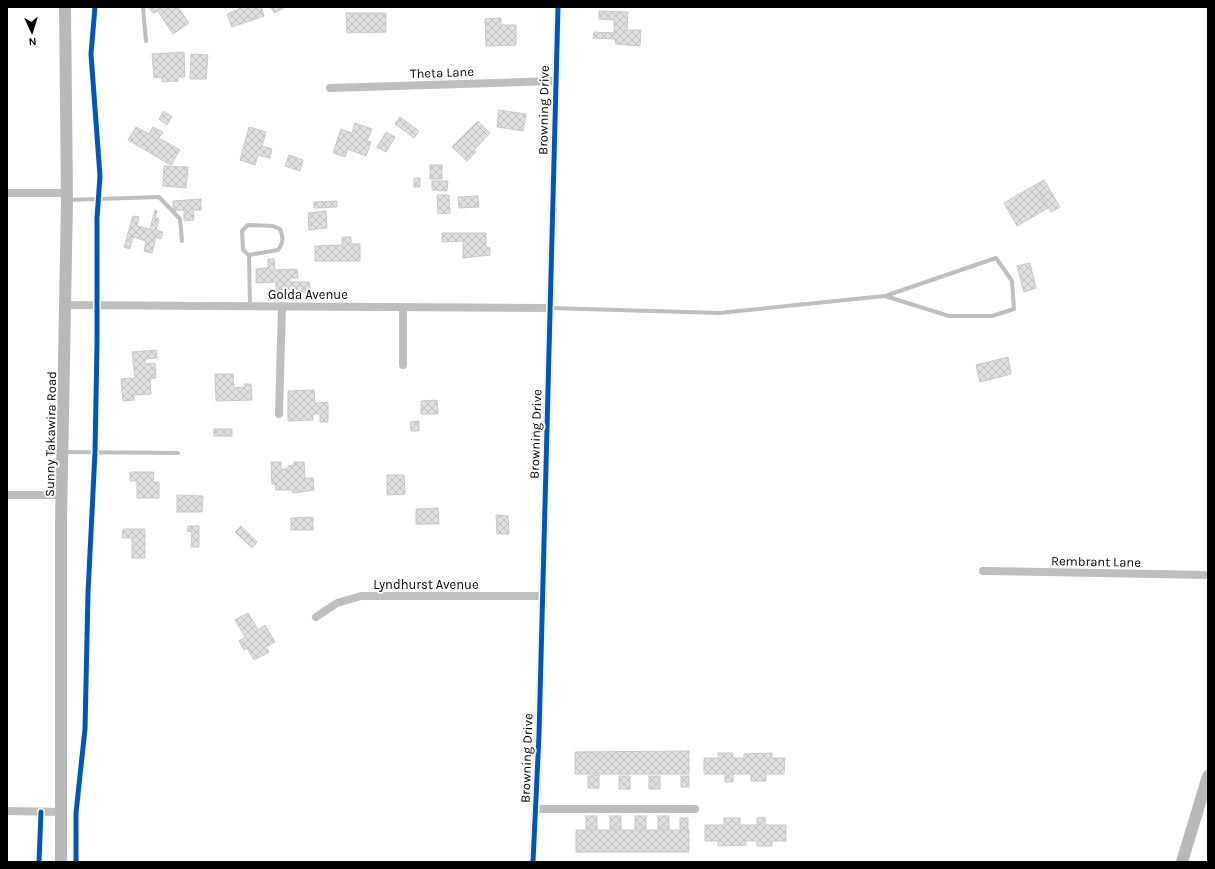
<svg xmlns="http://www.w3.org/2000/svg" width="1215" height="869" font-family="Karla,sans-serif">
<defs>
<pattern id="building-cross-hatch" width="8" height="8" patternUnits="userSpaceOnUse"><rect width="8" height="8" fill="#dfdfdf"/><path d="M0 0l8 8M0 8l8-8" fill="none" stroke="#bebebe"/></pattern>
</defs>
<rect width="100%" height="100%" fill="#fff"/>
<!-- building -->
<g fill="url(#building-cross-hatch)" stroke="#c7c7c7">
<polygon points="148,7 178,7 189,23 173,34 158,11 153,13"/>
<polygon points="238,7 261,7 264,16 232,27 227,14 239,9"/>
<polygon points="271,7 286,7 274,13"/>
<polygon points="599,11 628,12 627,30 641,30 640,46 616,44 615,39 593,38 594,32 614,33 614,20 599,19"/>
<polygon points="346,13 386,13 386,32 347,33"/>
<polygon points="501,18 501,25 516,25 516,45 486,46 485,19"/>
<polygon points="184,52 185,77 178,77 178,81 162,82 161,77 154,78 152,54"/>
<polygon points="191,54 208,55 206,79 190,79"/>
<polygon points="499,110 526,114 523,131 497,127"/>
<polygon points="164,111 172,117 167,125 159,119"/>
<polygon points="400,117 419,131 414,138 395,124"/>
<polygon points="478,121 490,133 474,150 476,152 467,161 452,147"/>
<polygon points="355,123 372,129 367,141 371,142 366,156 348,149 345,157 333,153 341,129 352,133"/>
<polygon points="136,127 149,134 153,127 163,132 159,138 180,150 171,165 128,140"/>
<polygon points="249,127 266,132 262,146 272,149 270,158 258,155 255,165 240,160"/>
<polygon points="386,132 395,137 386,152 377,147"/>
<polygon points="289,155 303,160 300,171 285,166"/>
<rect x="430" y="165" width="12" height="14"/>
<polygon points="164,166 188,167 186,188 163,186"/>
<rect x="414" y="178" width="6" height="9"/>
<polygon points="1044,180 1060,207 1051,212 1035,185"/>
<polygon points="432,181 448,181 447,191 432,190"/>
<polygon points="1035,185 1048,208 1017,226 1004,203"/>
<polygon points="437,195 449,195 450,213 438,214"/>
<polygon points="478,196 479,207 459,208 458,197"/>
<polygon points="201,199 201,210 193,210 194,220 184,221 184,210 173,211 173,201"/>
<polygon points="337,201 337,207 314,208 314,202"/>
<polygon points="155,210 157,211 155,218 159,219 156,230 163,232 161,239 156,237 152,253 144,251 146,241 133,237 130,249 124,247 133,216 139,217 137,226 150,229"/>
<polygon points="326,211 327,228 309,230 308,213"/>
<polygon points="442,233 486,233 486,247 490,248 490,255 463,258 463,241 442,242"/>
<polygon points="342,237 351,237 351,244 360,244 360,261 315,261 315,246 342,245"/>
<polygon points="268,259 274,259 275,270 297,269 298,278 290,278 290,282 309,282 310,292 276,293 276,282 256,283 256,269 268,268"/>
<polygon points="1030,263 1036,288 1024,292 1017,266"/>
<polygon points="156,350 157,358 145,359 145,364 155,363 156,378 150,379 151,394 134,395 134,400 123,401 121,379 135,378 132,352"/>
<polygon points="1008,357 1011,374 980,382 976,365"/>
<polygon points="215,374 233,374 234,388 245,387 244,384 251,384 252,400 216,401"/>
<polygon points="314,390 315,403 328,402 328,422 320,422 320,414 313,414 313,420 288,421 288,391"/>
<polygon points="437,400 438,414 421,414 421,401"/>
<polygon points="419,421 419,431 411,431 410,422"/>
<rect x="214" y="429" width="18" height="7"/>
<polygon points="271,462 281,462 281,469 288,469 288,466 294,465 294,462 304,462 305,478 313,478 314,490 293,493 292,490 276,490 275,484 272,484"/>
<polygon points="130,472 154,472 153,482 159,482 159,498 137,498 137,481 130,481"/>
<polygon points="387,475 404,475 405,494 387,495"/>
<polygon points="177,495 203,496 202,512 177,512"/>
<polygon points="438,508 439,524 416,524 416,509"/>
<polygon points="496,515 508,516 509,534 497,534"/>
<polygon points="313,517 313,530 291,530 291,518"/>
<polygon points="188,526 199,526 199,547 191,547 192,532 187,531"/>
<polygon points="241,526 257,542 252,548 235,532"/>
<polygon points="123,529 145,529 145,558 132,558 132,538 122,538"/>
<polygon points="248,613 258,630 265,625 275,642 266,647 269,652 254,660 247,648 244,650 239,641 245,637 235,620"/>
<polygon points="689,751 689,774 575,774 575,752"/>
<polygon points="718,753 733,753 733,758 744,758 744,754 772,753 772,758 785,758 784,774 766,774 766,781 751,781 751,774 733,774 733,782 725,782 725,774 704,774 704,758 718,758"/>
<polygon points="599,775 599,788 588,788 588,776"/>
<rect x="619" y="776" width="11" height="13"/>
<rect x="649" y="776" width="11" height="13"/>
<rect x="681" y="776" width="8" height="11"/>
<rect x="586" y="816" width="11" height="13"/>
<rect x="610" y="816" width="11" height="13"/>
<rect x="635" y="816" width="11" height="13"/>
<rect x="658" y="816" width="11" height="13"/>
<polygon points="765,817 765,825 786,825 786,841 772,841 772,846 757,846 757,841 746,841 746,845 718,846 718,841 705,841 705,825 724,825 724,818 740,818 740,825 757,825 757,818"/>
<rect x="680" y="818" width="8" height="11"/>
<rect x="576" y="830" width="113" height="22"/>
</g>
<g fill="none" stroke-linecap="round" stroke-linejoin="round">
<!-- lane -->
<g stroke="#bebebe" stroke-width="4">
<polyline points="143,7 146,41"/>
<polyline points="68,200 159,197 180,219 182,241"/>
<path d="M248,225L273,226L280,229C283,237 284,242 278,250L249,255L243,250L242,231Z"/>
<polyline points="249,255 250,306"/>
<polyline points="550,308 719,313 885,296 949,316 992,316 1014,309 1012,281 996,258 885,296"/>
<polyline points="64,452 178,453"/>
</g>
<!-- street -->
<g stroke="#bebebe" stroke-width="8">
<polyline points="330,88 555,81"/>
<polyline points="7,193 67,193"/>
<polyline points="66,305 550,308"/>
<polyline points="403,365 403,307"/>
<polyline points="279,414 282,306"/>
<polyline points="7,495 62,495"/>
<polyline points="983,571 1208,575"/>
<polyline points="316,617 337,603 361,596 542,596"/>
<polyline points="536,809 695,809"/>
<polyline points="7,811 62,812"/>
<polyline points="533,862 539,735 558,7"/>
</g>
<!-- secondary -->
<g stroke="#b8b8b8" stroke-width="12">
<polyline points="61,862 61,522 67,200 65,7"/>
<polyline points="1182,862 1208,776"/>
</g>
<!-- cycleway casing -->
<g stroke="#fff" stroke-width="8">
<g id="cycleway">
<polyline points="39,862 41,812"/>
<polyline points="76,862 76,813 85,729 88,593 95,452 97,345 97,218 100,176 91,54 95,7"/>
<polyline points="533,862 539,735 558,7"/>
</g>
</g>
<!-- cycleway -->
<use href="#cycleway" stroke="#0057b8" stroke-width="5"/>
</g>
<g text-anchor="middle" stroke-width="4" stroke-linejoin="round" paint-order="stroke">
<!-- street labels -->
<g font-size="13" fill="#000" stroke="#fff">
<text transform="translate(442 72) rotate(-2)" y="5">Theta Lane</text>
<text transform="translate(543 110) rotate(-89)" y="5">Browning Drive</text>
<text x="308" y="299">Golda Avenue</text>
<text transform="translate(50 434) rotate(-89)" y="5">Sunny Takawira Road</text>
<text transform="translate(535 434) rotate(-88)" y="5">Browning Drive</text>
<text transform="translate(1096 561) rotate(1)" y="5">Rembrant Lane</text>
<text x="426" y="589">Lyndhurst Avenue</text>
<text transform="translate(526 758) rotate(-88)" y="5">Browning Drive</text>
</g>
</g>
<!-- border -->
<rect width="1215" height="869" fill="none" stroke="#000000" stroke-width="16"/>
<!-- north arrow -->
<g transform="translate(32 32) rotate(176)" stroke="#ffffff" stroke-width="3" paint-order="stroke">
<path d="M0-3L7 15L0 10L-7 15Z" fill="#000000"/>
<text y="-6" font-size="11" font-weight="bold" text-anchor="middle" fill="#000000">N</text>
</g>
</svg>
